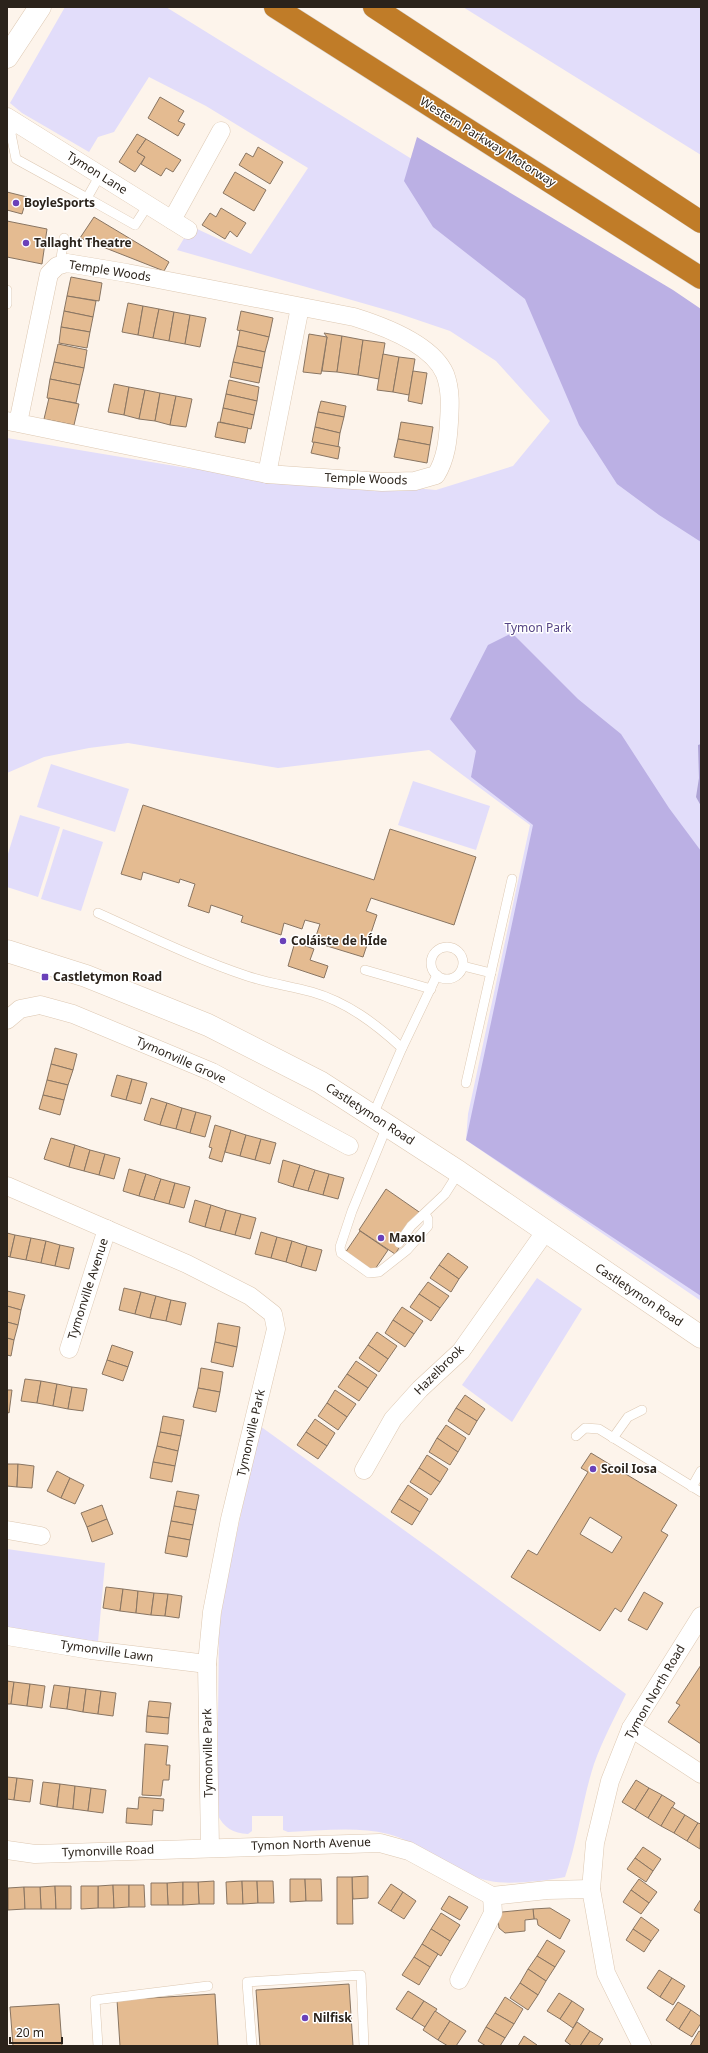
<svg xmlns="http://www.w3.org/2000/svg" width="708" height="2053" font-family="'Noto Sans',sans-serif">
<rect width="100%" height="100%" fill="#fdf4eb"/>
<!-- green -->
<g fill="#e2ddfa">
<polygon points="65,7 166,7 701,338 701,1301 466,1140 468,1114 530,825 429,750 278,768 128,743 89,748 44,757 7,773 7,438 187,468 436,490 513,466 550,421 496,361 450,331 397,313 177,250 186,235 195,228 251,254 308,168 206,106 149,77 114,132 98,137 89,152 22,113 10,103"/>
<polygon points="463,7 701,7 701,155 479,17"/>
<polygon points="51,764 129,789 115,832 37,807"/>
<polygon points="413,781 490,806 476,850 398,825"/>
<polygon points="20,815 60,827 38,897 7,887 7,857"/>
<polygon points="63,829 103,842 81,911 41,899"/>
<polygon points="537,1278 582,1309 512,1422 462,1385"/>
<path d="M260,1426L433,1551L626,1694C615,1717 603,1739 594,1764C582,1801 578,1840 565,1877C547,1881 507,1885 490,1881C455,1874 425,1844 388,1834C356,1826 320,1831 288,1832L283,1830V1816H252V1831L248,1834C233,1833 224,1828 217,1814L219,1628L226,1583Z"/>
<polygon points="7,1549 105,1563 98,1642 7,1628"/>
</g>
<!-- forest -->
<g fill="#bbb0e4">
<polygon points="417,137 673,290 701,309 701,542 659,515 617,484 579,425 525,299 433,227 404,181"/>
<polygon points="512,633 578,699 621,734 669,808 701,851 701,1296 466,1140 533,825 471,777 476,751 450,719 488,645"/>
</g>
<!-- water -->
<polygon fill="#aea3d5" points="701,744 701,806 696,797 699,778 698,745"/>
<!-- building -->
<g fill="#e4bb91" stroke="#897562" fill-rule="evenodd">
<polygon points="160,97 184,111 178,121 185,124 178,136 148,118"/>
<polygon points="137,134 146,139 137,152 145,157 135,172 119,162"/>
<polygon points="146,139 181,160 173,172 166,168 161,176 141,164 145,157 137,152"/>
<polygon points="258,147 283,162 270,184 239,165 246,153 253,157"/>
<polygon points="235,172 266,190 254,211 223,193"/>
<polygon points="7,192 27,197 22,214 7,210"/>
<polygon points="221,208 246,223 237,237 230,231 225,239 202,225 210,213 216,217"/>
<polygon points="94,217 169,262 164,271 80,238"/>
<polygon points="7,221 47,229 42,264 7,257"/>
<polygon points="71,277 102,283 99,301 67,296"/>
<polygon points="67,296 96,301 93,317 64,311"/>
<polygon points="128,303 143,306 138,335 122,332"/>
<polygon points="143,306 159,309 153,338 138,335"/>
<polygon points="159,309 174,312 169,341 153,338"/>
<polygon points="64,311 93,317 90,332 61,327"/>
<polygon points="241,311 273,318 269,337 237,330"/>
<polygon points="174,312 190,315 185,344 169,341"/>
<polygon points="190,315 206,318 200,347 185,344"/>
<polygon points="61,327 90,332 87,348 59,343"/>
<polygon points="240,330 269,337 265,352 237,346"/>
<polygon points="324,333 342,336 337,372 322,371 327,337"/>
<polygon points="309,334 327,337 321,374 303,372"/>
<polygon points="342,336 363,340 358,375 337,372"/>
<polygon points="363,340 385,343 379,379 358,375"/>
<polygon points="58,344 87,350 84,368 54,362"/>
<polygon points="237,346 265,352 262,368 233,362"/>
<polygon points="383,354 399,357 393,392 377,390"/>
<polygon points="399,357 415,359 409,395 393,392"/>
<polygon points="54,362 84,368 80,385 50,379"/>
<polygon points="233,362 262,368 259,383 230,377"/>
<polygon points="413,371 427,373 422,404 408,401"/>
<polygon points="50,379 80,385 76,403 47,398"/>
<polygon points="229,380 259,387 257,401 226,394"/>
<polygon points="114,384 129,387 124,415 108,412"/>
<polygon points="129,387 145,390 139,419 124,415"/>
<polygon points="145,390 160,393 155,421 139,419"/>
<polygon points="160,393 176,396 170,425 155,421"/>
<polygon points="226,394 257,401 254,415 223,408"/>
<polygon points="176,396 192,399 186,427 170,425"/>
<polygon points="49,398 79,404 74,425 44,419"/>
<polygon points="321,401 346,406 344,417 318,412"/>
<polygon points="223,408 254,415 251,429 220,422"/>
<polygon points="318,412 344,417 340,433 315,427"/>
<polygon points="218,422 248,428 245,443 215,437"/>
<polygon points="401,422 433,427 430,445 398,439"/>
<polygon points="315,427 340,433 338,447 312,442"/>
<polygon points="398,439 430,445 427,463 394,457"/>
<polygon points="314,442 340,447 338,459 311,453"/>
<polygon points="143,805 374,880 390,829 476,857 454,925 371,898 366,911 377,915 363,957 314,942 320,924 305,920 302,929 284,923 281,935 241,922 243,916 211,905 209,913 188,906 195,884 180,879 179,883 143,872 141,880 121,874"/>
<polygon points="295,942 314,949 310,960 328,966 324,978 288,966"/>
<polygon points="55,1048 77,1054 73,1070 51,1064"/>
<polygon points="51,1064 73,1070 68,1085 47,1080"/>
<polygon points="117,1075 132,1079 126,1100 111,1096"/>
<polygon points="132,1079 147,1083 141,1104 126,1100"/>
<polygon points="47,1080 68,1085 64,1100 43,1095"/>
<polygon points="43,1095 64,1100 60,1115 39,1109"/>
<polygon points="151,1098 167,1103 160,1125 144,1120"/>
<polygon points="167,1103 182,1108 176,1129 160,1125"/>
<polygon points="182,1108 196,1112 190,1133 176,1129"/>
<polygon points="196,1112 211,1116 205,1137 190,1133"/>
<polygon points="215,1125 231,1130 222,1162 209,1158 212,1148 209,1147"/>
<polygon points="231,1130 246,1135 240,1156 225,1152"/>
<polygon points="246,1135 261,1139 255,1160 240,1156"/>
<polygon points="51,1138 75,1145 69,1167 44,1159"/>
<polygon points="261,1139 276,1143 270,1164 255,1160"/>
<polygon points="75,1145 90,1150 84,1171 69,1167"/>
<polygon points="90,1150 105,1154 99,1175 84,1171"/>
<polygon points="105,1154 120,1158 114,1179 99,1175"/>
<polygon points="283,1160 300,1165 293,1187 278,1182"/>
<polygon points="300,1165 315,1170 308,1191 293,1187"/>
<polygon points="129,1169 146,1174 139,1196 123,1191"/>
<polygon points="315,1170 329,1174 323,1195 308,1191"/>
<polygon points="146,1174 161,1179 154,1200 139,1196"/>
<polygon points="329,1174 344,1178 338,1199 323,1195"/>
<polygon points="161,1179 175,1183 169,1204 154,1200"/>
<polygon points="175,1183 190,1187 184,1208 169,1204"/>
<polygon points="386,1189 422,1214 395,1254 359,1230"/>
<polygon points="195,1200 211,1205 205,1227 189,1222"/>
<polygon points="211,1205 226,1210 220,1231 205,1227"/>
<polygon points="226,1210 241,1214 235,1235 220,1231"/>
<polygon points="241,1214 256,1218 250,1239 235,1235"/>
<polygon points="360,1231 388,1250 373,1272 345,1253"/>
<polygon points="261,1232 277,1237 271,1258 255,1254"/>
<polygon points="7,1233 15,1235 10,1257 7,1256"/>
<polygon points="15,1235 31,1238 26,1260 10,1257"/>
<polygon points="277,1237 292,1241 286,1262 271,1258"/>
<polygon points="31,1238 46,1241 41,1263 26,1260"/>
<polygon points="46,1241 60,1245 55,1266 41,1263"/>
<polygon points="292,1241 307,1246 301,1267 286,1262"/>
<polygon points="60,1245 74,1248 69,1269 55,1266"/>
<polygon points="307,1246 322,1250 316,1271 301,1267"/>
<polygon points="448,1253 468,1267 459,1279 439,1265"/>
<polygon points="439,1265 459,1279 451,1292 430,1278"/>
<polygon points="428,1282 449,1296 440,1308 419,1294"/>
<polygon points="124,1288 141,1292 135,1314 119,1310"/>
<polygon points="7,1291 25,1295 21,1310 7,1306"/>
<polygon points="141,1292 156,1296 150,1318 135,1314"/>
<polygon points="419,1294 440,1308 431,1321 410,1307"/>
<polygon points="156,1296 171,1300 166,1321 150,1318"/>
<polygon points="171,1300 186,1303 181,1325 166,1321"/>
<polygon points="7,1306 21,1310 18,1325 7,1322"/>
<polygon points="402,1307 423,1321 414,1334 393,1320"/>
<polygon points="393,1320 414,1334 405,1347 385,1333"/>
<polygon points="7,1322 18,1325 14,1340 7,1338"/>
<polygon points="218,1323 240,1327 237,1347 215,1342"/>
<polygon points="377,1332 397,1346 388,1359 368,1345"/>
<polygon points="7,1338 14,1340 11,1356 7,1355"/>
<polygon points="215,1342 237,1347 233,1367 211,1362"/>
<polygon points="112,1345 133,1352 128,1367 107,1360"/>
<polygon points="368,1345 388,1359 379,1372 359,1358"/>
<polygon points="107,1360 128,1367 123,1381 102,1374"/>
<polygon points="356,1361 377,1375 368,1388 347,1374"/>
<polygon points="201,1368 223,1372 220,1392 198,1388"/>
<polygon points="347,1374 368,1388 359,1401 338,1387"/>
<polygon points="25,1379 41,1381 37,1403 21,1401"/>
<polygon points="41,1381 57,1384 53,1406 37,1403"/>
<polygon points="57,1384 72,1387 68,1409 53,1406"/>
<polygon points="72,1387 87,1389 83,1411 68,1409"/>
<polygon points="198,1388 220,1392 216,1412 193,1407"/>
<polygon points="7,1390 12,1390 9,1413 7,1412"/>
<polygon points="335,1390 356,1404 347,1417 327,1403"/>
<polygon points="465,1395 485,1409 477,1421 456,1408"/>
<polygon points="327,1403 347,1417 338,1430 318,1416"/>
<polygon points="456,1408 477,1421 469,1435 448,1421"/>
<polygon points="163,1416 184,1420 181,1436 160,1432"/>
<polygon points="315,1419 335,1433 327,1446 306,1432"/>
<polygon points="446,1425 466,1438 458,1452 437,1438"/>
<polygon points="160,1432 181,1436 178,1451 157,1446"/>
<polygon points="306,1432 327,1446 318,1459 297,1445"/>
<polygon points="437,1438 458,1452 450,1465 429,1452"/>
<polygon points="157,1446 178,1451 175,1466 153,1462"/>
<path d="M591,1453L677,1505L661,1531L668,1535L621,1612L615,1608L600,1631L511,1577L528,1550L537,1555L588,1472L581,1468ZM590,1517L622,1537L612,1553L580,1534Z"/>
<polygon points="427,1455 448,1469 440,1482 419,1468"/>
<polygon points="153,1462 175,1466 172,1482 150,1478"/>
<polygon points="7,1464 18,1464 17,1487 7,1486"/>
<polygon points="18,1464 34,1466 32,1488 17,1487"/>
<polygon points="419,1468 440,1482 431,1495 410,1482"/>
<polygon points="57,1471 70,1478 61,1498 47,1491"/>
<polygon points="70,1478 84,1485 75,1504 61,1498"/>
<polygon points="408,1485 428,1499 420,1512 399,1499"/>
<polygon points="177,1491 199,1495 196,1510 174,1506"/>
<polygon points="399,1499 420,1512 412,1525 391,1512"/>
<polygon points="102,1505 107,1519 87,1527 81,1513"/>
<polygon points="174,1506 196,1510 193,1525 171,1521"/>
<polygon points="107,1519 113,1534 92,1542 87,1527"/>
<polygon points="171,1521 193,1525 190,1540 168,1536"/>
<polygon points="168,1536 190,1540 187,1557 165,1553"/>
<polygon points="106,1587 123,1589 120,1611 103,1608"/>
<polygon points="123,1589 138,1591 136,1613 120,1611"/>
<polygon points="138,1591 154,1593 151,1615 136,1613"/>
<polygon points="644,1592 663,1603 647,1630 628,1620"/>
<polygon points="154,1593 168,1594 165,1616 151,1615"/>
<polygon points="168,1594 182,1596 179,1618 165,1616"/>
<polygon points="701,1665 701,1744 668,1722 680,1705 676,1703"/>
<polygon points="7,1681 14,1682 11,1704 7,1704"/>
<polygon points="14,1682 30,1684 27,1706 11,1704"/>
<polygon points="30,1684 45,1686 42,1708 27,1706"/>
<polygon points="54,1685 70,1687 67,1709 50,1707"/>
<polygon points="70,1687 86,1689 83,1712 67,1709"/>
<polygon points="86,1689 101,1691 98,1714 83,1712"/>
<polygon points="101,1691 116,1693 113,1716 98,1714"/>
<polygon points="149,1701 171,1703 169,1718 147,1716"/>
<polygon points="147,1716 169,1718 168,1734 146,1732"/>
<polygon points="145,1744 168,1746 166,1765 170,1765 169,1780 163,1780 161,1796 142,1795"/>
<polygon points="7,1777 17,1778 14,1800 7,1799"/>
<polygon points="17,1778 33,1780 30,1802 14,1800"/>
<polygon points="636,1780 649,1788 635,1810 622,1802"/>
<polygon points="43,1782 60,1784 57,1807 40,1804"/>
<polygon points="60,1784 75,1786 73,1809 57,1807"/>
<polygon points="75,1786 91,1788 88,1811 73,1809"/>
<polygon points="91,1788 106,1790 103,1813 88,1811"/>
<polygon points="649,1788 662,1795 648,1818 635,1810"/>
<polygon points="662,1795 675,1803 661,1826 648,1818"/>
<polygon points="139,1797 164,1799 163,1811 153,1810 152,1825 126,1823 127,1808 138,1809"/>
<polygon points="672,1807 685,1815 674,1833 661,1826"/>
<polygon points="685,1815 698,1823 687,1841 674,1833"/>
<polygon points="698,1823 701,1824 700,1849 687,1841"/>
<polygon points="643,1847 661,1859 653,1871 635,1858"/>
<polygon points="635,1858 653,1871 646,1882 627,1869"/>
<polygon points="368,1876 368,1898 353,1899 352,1877"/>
<polygon points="337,1877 352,1877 353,1924 337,1924"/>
<polygon points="290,1879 305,1879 306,1901 290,1902"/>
<polygon points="305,1879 321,1879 322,1901 306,1901"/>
<polygon points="639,1879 657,1892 649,1903 631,1890"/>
<polygon points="214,1881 214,1904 199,1904 198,1882"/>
<polygon points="242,1881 243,1904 227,1904 226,1882"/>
<polygon points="242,1881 257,1881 258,1903 243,1904"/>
<polygon points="257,1881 273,1881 274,1903 258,1903"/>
<polygon points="183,1882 183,1905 168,1905 167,1883"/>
<polygon points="183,1882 198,1882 199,1904 183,1905"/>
<polygon points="151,1883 167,1883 168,1905 151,1905"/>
<polygon points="391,1884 403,1892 391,1911 378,1903"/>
<polygon points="113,1885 114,1908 98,1908 98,1886"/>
<polygon points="113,1885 129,1885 129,1907 114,1908"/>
<polygon points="129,1885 144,1885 145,1907 129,1907"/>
<polygon points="55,1886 56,1909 41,1909 40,1887"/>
<polygon points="55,1886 71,1886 71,1909 56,1909"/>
<polygon points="81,1886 98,1886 98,1908 81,1909"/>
<polygon points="24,1887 25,1909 8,1910 8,1888"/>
<polygon points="24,1887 40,1887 41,1909 25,1909"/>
<polygon points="631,1890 649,1903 641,1914 623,1902"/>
<polygon points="403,1892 416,1901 404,1919 391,1911"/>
<polygon points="449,1896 468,1907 460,1920 441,1909"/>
<polygon points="701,1899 701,1914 694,1910"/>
<polygon points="550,1908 570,1920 560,1939 538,1925 537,1919 534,1919 533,1909"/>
<polygon points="533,1909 534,1919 525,1920 525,1931 505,1933 499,1928 498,1919 502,1912"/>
<polygon points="441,1913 460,1925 450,1941 431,1929"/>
<polygon points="641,1917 659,1930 651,1941 633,1929"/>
<polygon points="431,1929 450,1941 441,1956 422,1944"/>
<polygon points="633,1929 651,1941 644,1952 626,1940"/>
<polygon points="547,1940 565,1951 555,1967 537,1956"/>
<polygon points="422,1944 438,1954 430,1967 414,1957"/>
<polygon points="537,1956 555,1967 546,1981 528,1969"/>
<polygon points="414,1957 430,1967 419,1985 402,1975"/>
<polygon points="528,1969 546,1981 538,1995 520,1983"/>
<polygon points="659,1970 672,1978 660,1997 647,1988"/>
<polygon points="672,1978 685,1986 673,2005 660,1997"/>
<polygon points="520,1983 538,1995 528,2010 510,1998"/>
<polygon points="349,1984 353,2046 260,2046 256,1990"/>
<polygon points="408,1991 424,2001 412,2019 396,2009"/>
<polygon points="559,1993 572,2001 560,2019 547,2011"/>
<polygon points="215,1994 218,2046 120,2046 117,2000"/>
<polygon points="505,1997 523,2009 514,2024 495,2013"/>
<polygon points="424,2001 437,2009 425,2027 412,2019"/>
<polygon points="572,2001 584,2009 573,2028 560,2019"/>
<polygon points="678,2002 691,2010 679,2029 666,2020"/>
<polygon points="59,2004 62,2046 13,2046 10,2007"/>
<polygon points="691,2010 701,2017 701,2023 692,2037 679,2029"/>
<polygon points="435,2011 450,2021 438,2040 423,2030"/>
<polygon points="495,2013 514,2024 505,2038 486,2027"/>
<polygon points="450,2021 466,2031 456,2046 448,2046 438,2040"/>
<polygon points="577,2022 590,2031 580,2046 572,2046 565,2041"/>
<polygon points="486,2027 505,2038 500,2046 486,2046 478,2041"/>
<polygon points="590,2031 603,2039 598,2046 580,2046"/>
<polygon points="699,2031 701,2032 701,2046 690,2046"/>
<polygon points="524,2036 537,2045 536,2046 518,2046"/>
</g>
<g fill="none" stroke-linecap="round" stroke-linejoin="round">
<!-- service casing -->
<g stroke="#ddc8b2" stroke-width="10">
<g id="service">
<polyline points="15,122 11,134 16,159 87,198"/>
<polyline points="100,175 87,198 135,225 148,205"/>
<polyline points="60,265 64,238"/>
<polyline points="7,290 7,304"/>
<path d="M98,913C147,935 196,959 247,976C268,983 290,986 312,992C347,1002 376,1024 402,1048"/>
<circle cx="447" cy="963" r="16"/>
<polyline points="463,966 491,973"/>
<polyline points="365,970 431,989"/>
<polyline points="466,1083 512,879"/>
<polyline points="373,1115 402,1048 437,975"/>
<polyline points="387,1126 352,1211 340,1247 341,1253 369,1273 379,1272 407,1250 428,1226 428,1219 425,1214"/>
<polyline points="399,1243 411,1226 445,1194 459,1172"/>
<polyline points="576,1436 585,1428 599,1429 701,1492"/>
<polyline points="613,1438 628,1417 642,1410"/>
<polyline points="692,1487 701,1471"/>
<polyline points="98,2046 95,2000 208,1986"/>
<polyline points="252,2046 247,1982 361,1975 364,2046"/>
</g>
</g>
<!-- minor casing -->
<g stroke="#ddc8b2" stroke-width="19">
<g id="minor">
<polyline points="7,117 188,230"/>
<polyline points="172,220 221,131"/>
<path d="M7,421L18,423L267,474L382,482L415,481L436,475C446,459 448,440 449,422C450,406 451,390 445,374C432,344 383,326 354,317L127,273L67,263L57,266L49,274L18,423"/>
<polyline points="267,474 300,307"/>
<polyline points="7,1020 20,1009 40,1005 73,1014 212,1072 349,1146"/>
<polyline points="7,1186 187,1264 250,1296 273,1314 276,1329 230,1519 212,1612 207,1664 210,1848"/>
<polyline points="69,1349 107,1229"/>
<polyline points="364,1470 393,1419 420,1389 461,1351 545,1232"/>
<polyline points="7,1530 41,1536"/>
<polyline points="7,1636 91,1650 207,1664"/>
<polyline points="631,1728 701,1774"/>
<polyline points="7,1850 35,1854 380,1843 409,1851 492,1896 547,1890 591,1889"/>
<polyline points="459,1980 493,1913 492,1896"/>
<polyline points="642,2046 606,1973 591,1889 595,1843 610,1781 631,1728 701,1616"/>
</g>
</g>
<!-- tertiary casing -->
<g stroke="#ddc8b2" stroke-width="23">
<polyline id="tertiary" points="7,951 86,976 208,1025 320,1082 459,1172 701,1337"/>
</g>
<!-- secondary casing -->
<g stroke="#ddc8b2" stroke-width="23">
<polyline id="secondary" points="7,57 40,7"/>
</g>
<!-- motorway casing -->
<g stroke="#d5d3d1" stroke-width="23">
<g id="motorway">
<polyline points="275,7 701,278"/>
<polyline points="374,7 701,222"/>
</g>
</g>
<!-- service -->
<use href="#service" stroke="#fff" stroke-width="9"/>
<!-- minor -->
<use href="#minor" stroke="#fff" stroke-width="18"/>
<!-- tertiary -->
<use href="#tertiary" stroke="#fff" stroke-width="22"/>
<!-- secondary -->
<use href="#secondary" stroke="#fff" stroke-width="22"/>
<!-- motorway -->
<use href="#motorway" stroke="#c07c28" stroke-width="22"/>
</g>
<!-- markers -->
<g fill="#6a41b9" stroke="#fff" stroke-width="1.5">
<circle cx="16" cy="203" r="4"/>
<circle cx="26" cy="243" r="4"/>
<circle cx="283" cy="941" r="4"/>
<rect x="41" y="973" width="8" height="8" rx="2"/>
<circle cx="381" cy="1238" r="4"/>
<circle cx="593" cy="1469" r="4"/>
<circle cx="305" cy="2018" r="4"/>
</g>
<g text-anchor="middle" stroke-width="3" stroke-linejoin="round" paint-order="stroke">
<!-- street labels -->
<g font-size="12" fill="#2b231b" stroke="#fff">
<text transform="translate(488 142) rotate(32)" y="4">Western Parkway Motorway</text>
<text transform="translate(97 173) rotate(32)" y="4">Tymon Lane</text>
<text transform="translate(110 271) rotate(9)" y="4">Temple Woods</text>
<text transform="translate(366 479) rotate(2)" y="4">Temple Woods</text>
<text transform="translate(181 1060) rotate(24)" y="4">Tymonville Grove</text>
<text transform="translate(370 1114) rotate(33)" y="4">Castletymon Road</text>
<text transform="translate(88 1289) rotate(-72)" y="4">Tymonville Avenue</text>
<text transform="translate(639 1295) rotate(34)" y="4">Castletymon Road</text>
<text transform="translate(439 1370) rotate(-45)" y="4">Hazelbrook</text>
<text transform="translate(251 1433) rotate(-77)" y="4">Tymonville Park</text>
<text transform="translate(107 1651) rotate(8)" y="4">Tymonville Lawn</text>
<text transform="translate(655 1692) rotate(-60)" y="4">Tymon North Road</text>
<text transform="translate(208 1753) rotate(-91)" y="4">Tymonville Park</text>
<text transform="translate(311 1844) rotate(-2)" y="4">Tymon North Avenue</text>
<text transform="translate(108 1851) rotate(-2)" y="4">Tymonville Road</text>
</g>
<!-- poi labels -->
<g font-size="12" font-weight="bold" fill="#2b231b" stroke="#fff" text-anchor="start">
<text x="24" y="207">BoyleSports</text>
<text x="34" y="247">Tallaght Theatre</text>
<text x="291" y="945">Coláiste de hÍde</text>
<text x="53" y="981">Castletymon Road</text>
<text x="389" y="1242">Maxol</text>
<text x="601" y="1473">Scoil Iosa</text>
<text x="313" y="2022">Nilfisk</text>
</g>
<!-- park labels -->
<g font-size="12" fill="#564585" stroke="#fff">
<text x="538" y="632">Tymon Park</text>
</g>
</g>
<!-- border -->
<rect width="708" height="2053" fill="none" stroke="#2b231b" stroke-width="16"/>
<!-- scale -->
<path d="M10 2037v6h52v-6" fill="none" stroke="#2b231b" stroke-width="2"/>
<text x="16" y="2037" font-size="12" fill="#2b231b" stroke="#ffffff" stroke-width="3" paint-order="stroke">20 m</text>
</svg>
